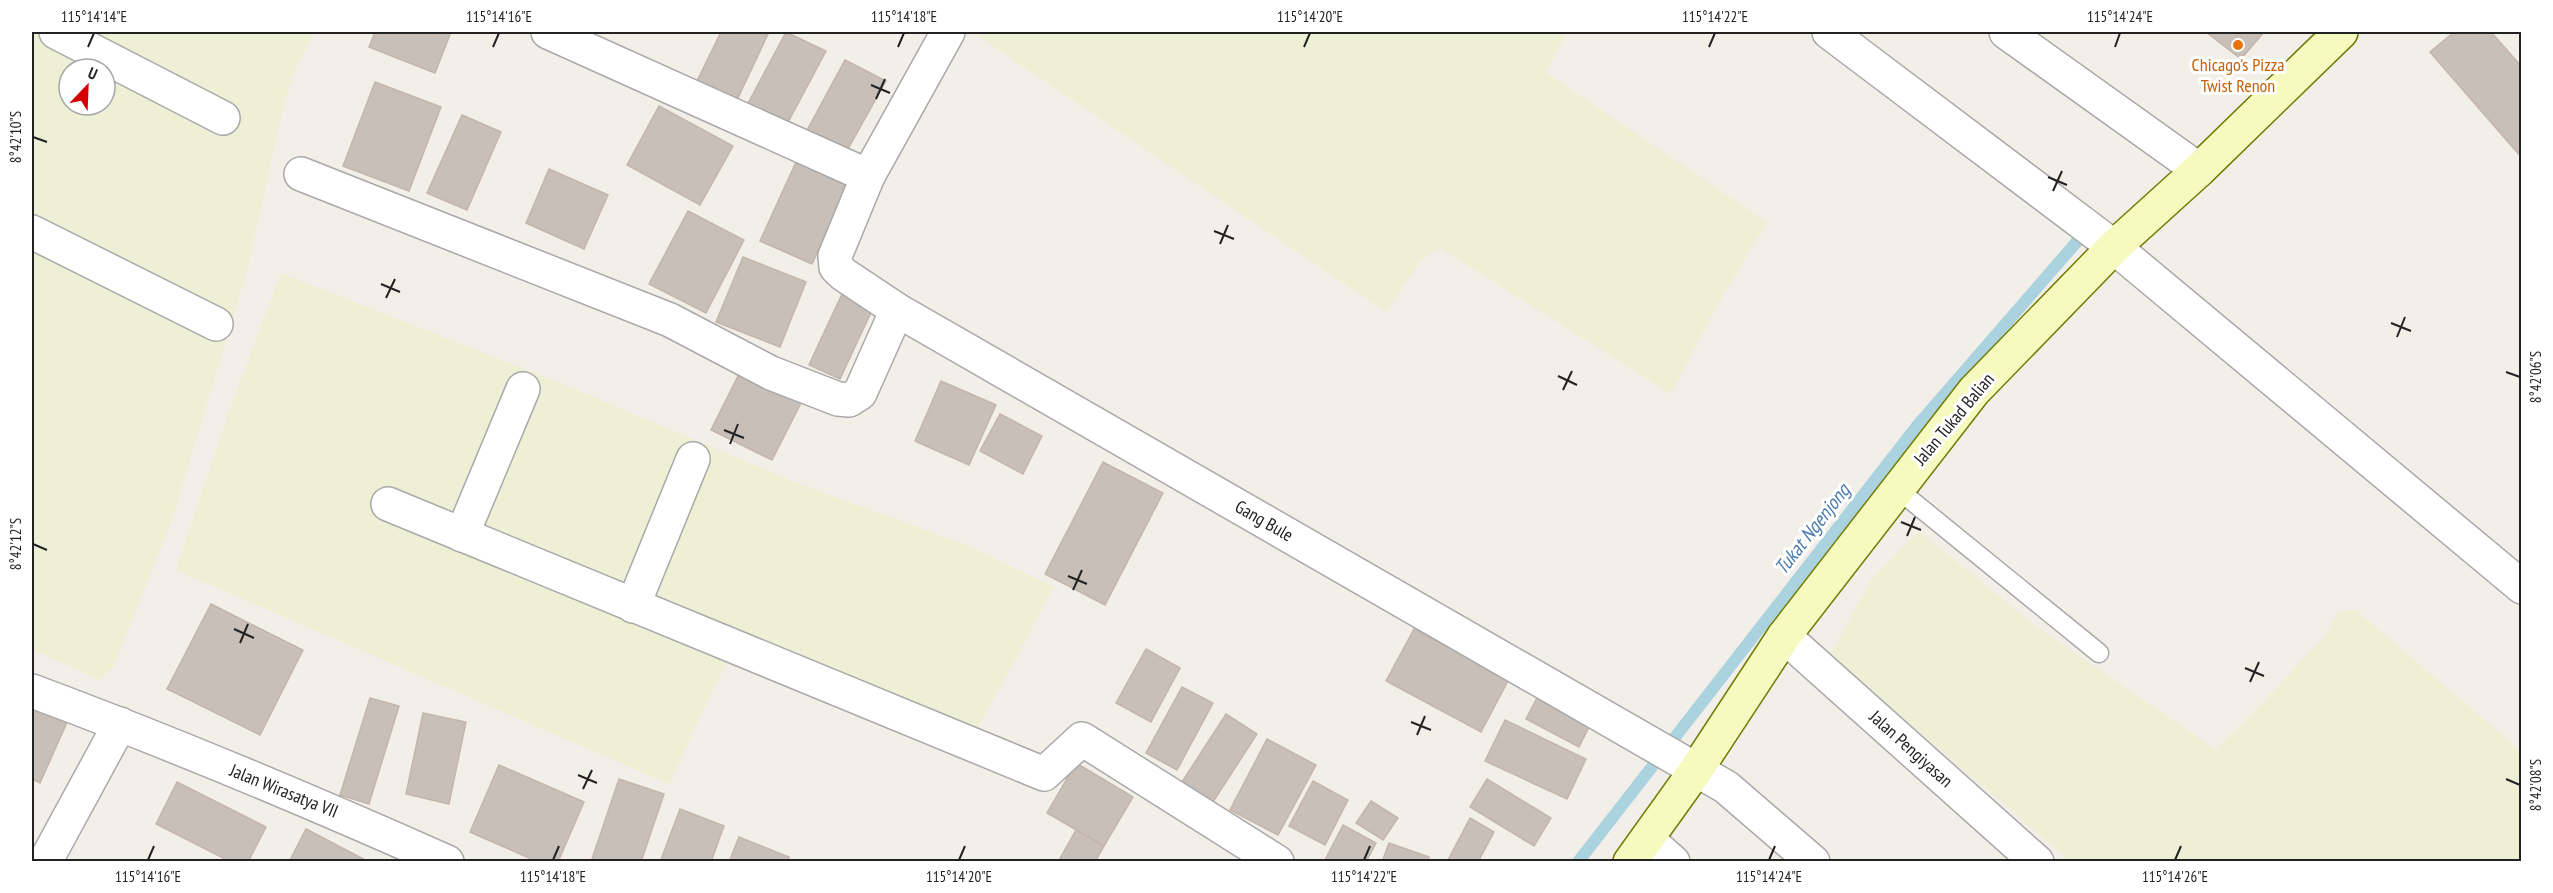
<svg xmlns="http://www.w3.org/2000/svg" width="2553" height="893" font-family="'PT Sans Narrow',sans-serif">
<rect width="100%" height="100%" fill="#f2efe9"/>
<!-- farmland -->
<g fill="#eef0d5" fill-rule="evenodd">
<path d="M32,32H316L298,64L285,99L248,268L171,523L113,668L99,680L32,649ZM69,69H105V105H69Z"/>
<polygon points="972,32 1569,32 1545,72 1767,222 1707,324 1671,394 1440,248 1423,258 1386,312"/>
<polygon points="281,273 565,385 797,483 964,544 1054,587 974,736 734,646 669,784 176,570 231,406"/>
<polygon points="1919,531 2037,627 2215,749 2239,728 2322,639 2339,612 2356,610 2521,751 2521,861 2070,861 1830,655 1871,580"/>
</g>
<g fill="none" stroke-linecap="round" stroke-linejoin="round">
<!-- stream -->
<polyline stroke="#aad3df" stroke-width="12" points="1578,862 1917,426 2087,230"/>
</g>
<!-- building -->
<g fill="#c7bfb8" stroke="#c4b6ab" stroke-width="1.5">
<polygon points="375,32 451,32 435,73 369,47"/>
<polygon points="721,32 769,32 737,100 697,81"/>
<polygon points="786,32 826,51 785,128 746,107"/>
<polygon points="2206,32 2264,32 2241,59"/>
<polygon points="2454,32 2491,32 2522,67 2522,158 2430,52"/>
<polygon points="845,60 886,81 844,156 805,134"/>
<polygon points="375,82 441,107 409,191 343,166"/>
<polygon points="659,106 733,146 700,205 627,165"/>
<polygon points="462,115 501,132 467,210 427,193"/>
<polygon points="797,160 849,184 812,264 760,241"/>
<polygon points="549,169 608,195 584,249 526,223"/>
<polygon points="688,211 744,240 706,313 649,284"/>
<polygon points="743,257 806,282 780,347 716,322"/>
<polygon points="842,294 873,308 840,379 809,365"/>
<polygon points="741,370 802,401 772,460 711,430"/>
<polygon points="941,381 996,405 969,465 915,441"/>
<polygon points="1000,414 1042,436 1023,474 980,451"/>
<polygon points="1103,462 1163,493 1105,605 1045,574"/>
<polygon points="211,604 303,650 260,735 167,689"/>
<polygon points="1414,629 1509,679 1481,732 1386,681"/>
<polygon points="1146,649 1180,668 1151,722 1116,703"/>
<polygon points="1182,687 1213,703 1177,770 1146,753"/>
<polygon points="1538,696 1591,723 1579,747 1526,719"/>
<polygon points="370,698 399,706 369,804 340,795"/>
<polygon points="32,706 69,718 40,783 32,779"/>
<polygon points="423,713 466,722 449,804 406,794"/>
<polygon points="1226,714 1257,734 1213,802 1182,782"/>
<polygon points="1505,720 1586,759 1567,799 1485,761"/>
<polygon points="1267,739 1316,765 1278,835 1230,810"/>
<polygon points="1076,763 1133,797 1104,846 1047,813"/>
<polygon points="499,765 584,802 558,862 538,862 470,832"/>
<polygon points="619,779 664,794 641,862 591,862"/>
<polygon points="1487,779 1551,818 1534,846 1470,807"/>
<polygon points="1313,781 1348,800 1325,845 1289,826"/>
<polygon points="177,782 266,827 248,862 231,862 156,824"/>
<polygon points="1371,801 1398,818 1383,840 1356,823"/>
<polygon points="680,809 724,826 711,862 660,862"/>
<polygon points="1470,818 1494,832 1478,862 1447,862"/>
<polygon points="1343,825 1376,843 1366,862 1324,862"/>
<polygon points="306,829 369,862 289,862"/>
<polygon points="1076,830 1104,846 1095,862 1058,862"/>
<polygon points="739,837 789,857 788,862 729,862"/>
<polygon points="1389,843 1429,857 1428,862 1382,862"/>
</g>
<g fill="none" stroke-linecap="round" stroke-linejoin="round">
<!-- lane casing -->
<g stroke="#a9a9a9" stroke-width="21">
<polyline id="lane" points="1896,488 2099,653"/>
</g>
<!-- street casing -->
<g stroke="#a9a9a9" stroke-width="36">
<g id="street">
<polyline points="56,32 223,118"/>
<polyline points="548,32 868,176"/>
<polyline points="948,32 868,176 835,256 836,267 843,274 897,310 1726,787 1813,862"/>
<polyline points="1829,32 2114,247 2522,587"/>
<polyline points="2006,32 2199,170"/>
<polyline points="301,174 670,320 771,373 838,399 849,400 860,393 897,310"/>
<polyline points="32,232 216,324"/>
<polyline points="388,504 1044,774 1082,739 1277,862"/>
<polyline points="462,535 523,389"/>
<polyline points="633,606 693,459"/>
<polyline points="1784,636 2037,862"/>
<path d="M32,691C172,743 310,801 447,862"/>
<polyline points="1647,839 1673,862"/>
<polyline points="45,862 120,724"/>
</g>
</g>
<!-- secondary casing -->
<g stroke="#707d05" stroke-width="36">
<polyline id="secondary" points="1630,862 1696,770 1784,636 1974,391 2114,247 2199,170 2341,32"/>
</g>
<!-- lane -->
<use href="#lane" stroke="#fff" stroke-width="18"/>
<!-- street -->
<use href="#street" stroke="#fff" stroke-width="33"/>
<!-- secondary -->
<use href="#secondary" stroke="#f7fabf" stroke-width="33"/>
</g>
<!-- ticks -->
<path fill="none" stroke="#222" stroke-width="2" d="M88,47L94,33M493,47L499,33M898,47L904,33M1304,47L1310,33M1709,47L1715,33M2115,47L2120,33M871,85L890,93M876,99L885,79M33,137L47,142M2048,177L2067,185M2053,191L2062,171M1214,231L1234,239M1220,244L1228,225M381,284L400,292M386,298L395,279M2391,323L2411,331M2397,337L2405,317M2506,372L2520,377M1558,376L1577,385M1563,390L1572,371M724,430L744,438M730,444L738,424M1901,522L1921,530M1907,536L1915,517M33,544L47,550M1068,576L1087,584M1073,590L1082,570M234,629L254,638M240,643L248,624M2245,668L2264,676M2250,682L2259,662M1411,722L1431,730M1417,735L1425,716M578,775L597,783M2506,779L2520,785M583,789L592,770M148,860L154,846M553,860L559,846M959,860L965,846M1364,860L1370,846M1769,860L1775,846M2175,860L2181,846"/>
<!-- markers -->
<circle fill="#e8710a" stroke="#fff" stroke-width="2" cx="2238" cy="45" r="6"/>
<g text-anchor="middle" stroke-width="6" stroke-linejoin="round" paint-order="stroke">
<!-- food labels -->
<g font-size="18" fill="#c56008" stroke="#fff">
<text x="2238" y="71">Chicago's Pizza<tspan x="2238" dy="21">Twist Renon</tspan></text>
</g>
<!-- street labels -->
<g font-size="18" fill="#222" stroke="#fff">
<text transform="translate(1954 419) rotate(-50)" y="6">Jalan Tukad Balian</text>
<text transform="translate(1264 521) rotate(30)" y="6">Gang Bule</text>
<text transform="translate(1911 749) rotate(42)" y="6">Jalan Pengiyasan</text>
<text transform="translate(284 791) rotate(22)" y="6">Jalan Wirasatya VII</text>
</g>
<!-- water labels -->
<g font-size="20" font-style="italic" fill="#4a7aab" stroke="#fff">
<text transform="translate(1812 529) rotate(-52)" y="7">Tukat Ngenjong</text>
</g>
</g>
<!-- border -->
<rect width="2553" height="893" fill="none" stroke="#ffffff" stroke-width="66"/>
<!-- north arrow -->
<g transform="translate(87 87) rotate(23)"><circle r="28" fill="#ffffff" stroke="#a7a7a7" stroke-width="1.5"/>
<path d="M0-4.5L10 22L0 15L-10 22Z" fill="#d40000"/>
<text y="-9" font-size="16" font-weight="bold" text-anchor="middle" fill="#222222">U</text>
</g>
<rect x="33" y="33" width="2487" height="827" fill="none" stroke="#222" stroke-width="2"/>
<g font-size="15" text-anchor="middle" fill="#222">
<text x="94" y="22">115°14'14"E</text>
<text x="499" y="22">115°14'16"E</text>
<text x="904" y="22">115°14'18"E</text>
<text x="1310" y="22">115°14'20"E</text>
<text x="1715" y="22">115°14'22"E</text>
<text x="2120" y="22">115°14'24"E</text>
<text transform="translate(16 137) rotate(-90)" y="5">8°42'10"S</text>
<text transform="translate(2536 377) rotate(-90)" y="5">8°42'06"S</text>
<text transform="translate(16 544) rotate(-90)" y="5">8°42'12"S</text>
<text transform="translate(2536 785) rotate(-90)" y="5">8°42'08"S</text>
<text x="148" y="882">115°14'16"E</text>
<text x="553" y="882">115°14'18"E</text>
<text x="959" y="882">115°14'20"E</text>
<text x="1364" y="882">115°14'22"E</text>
<text x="1769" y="882">115°14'24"E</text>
<text x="2175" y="882">115°14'26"E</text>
</g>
</svg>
